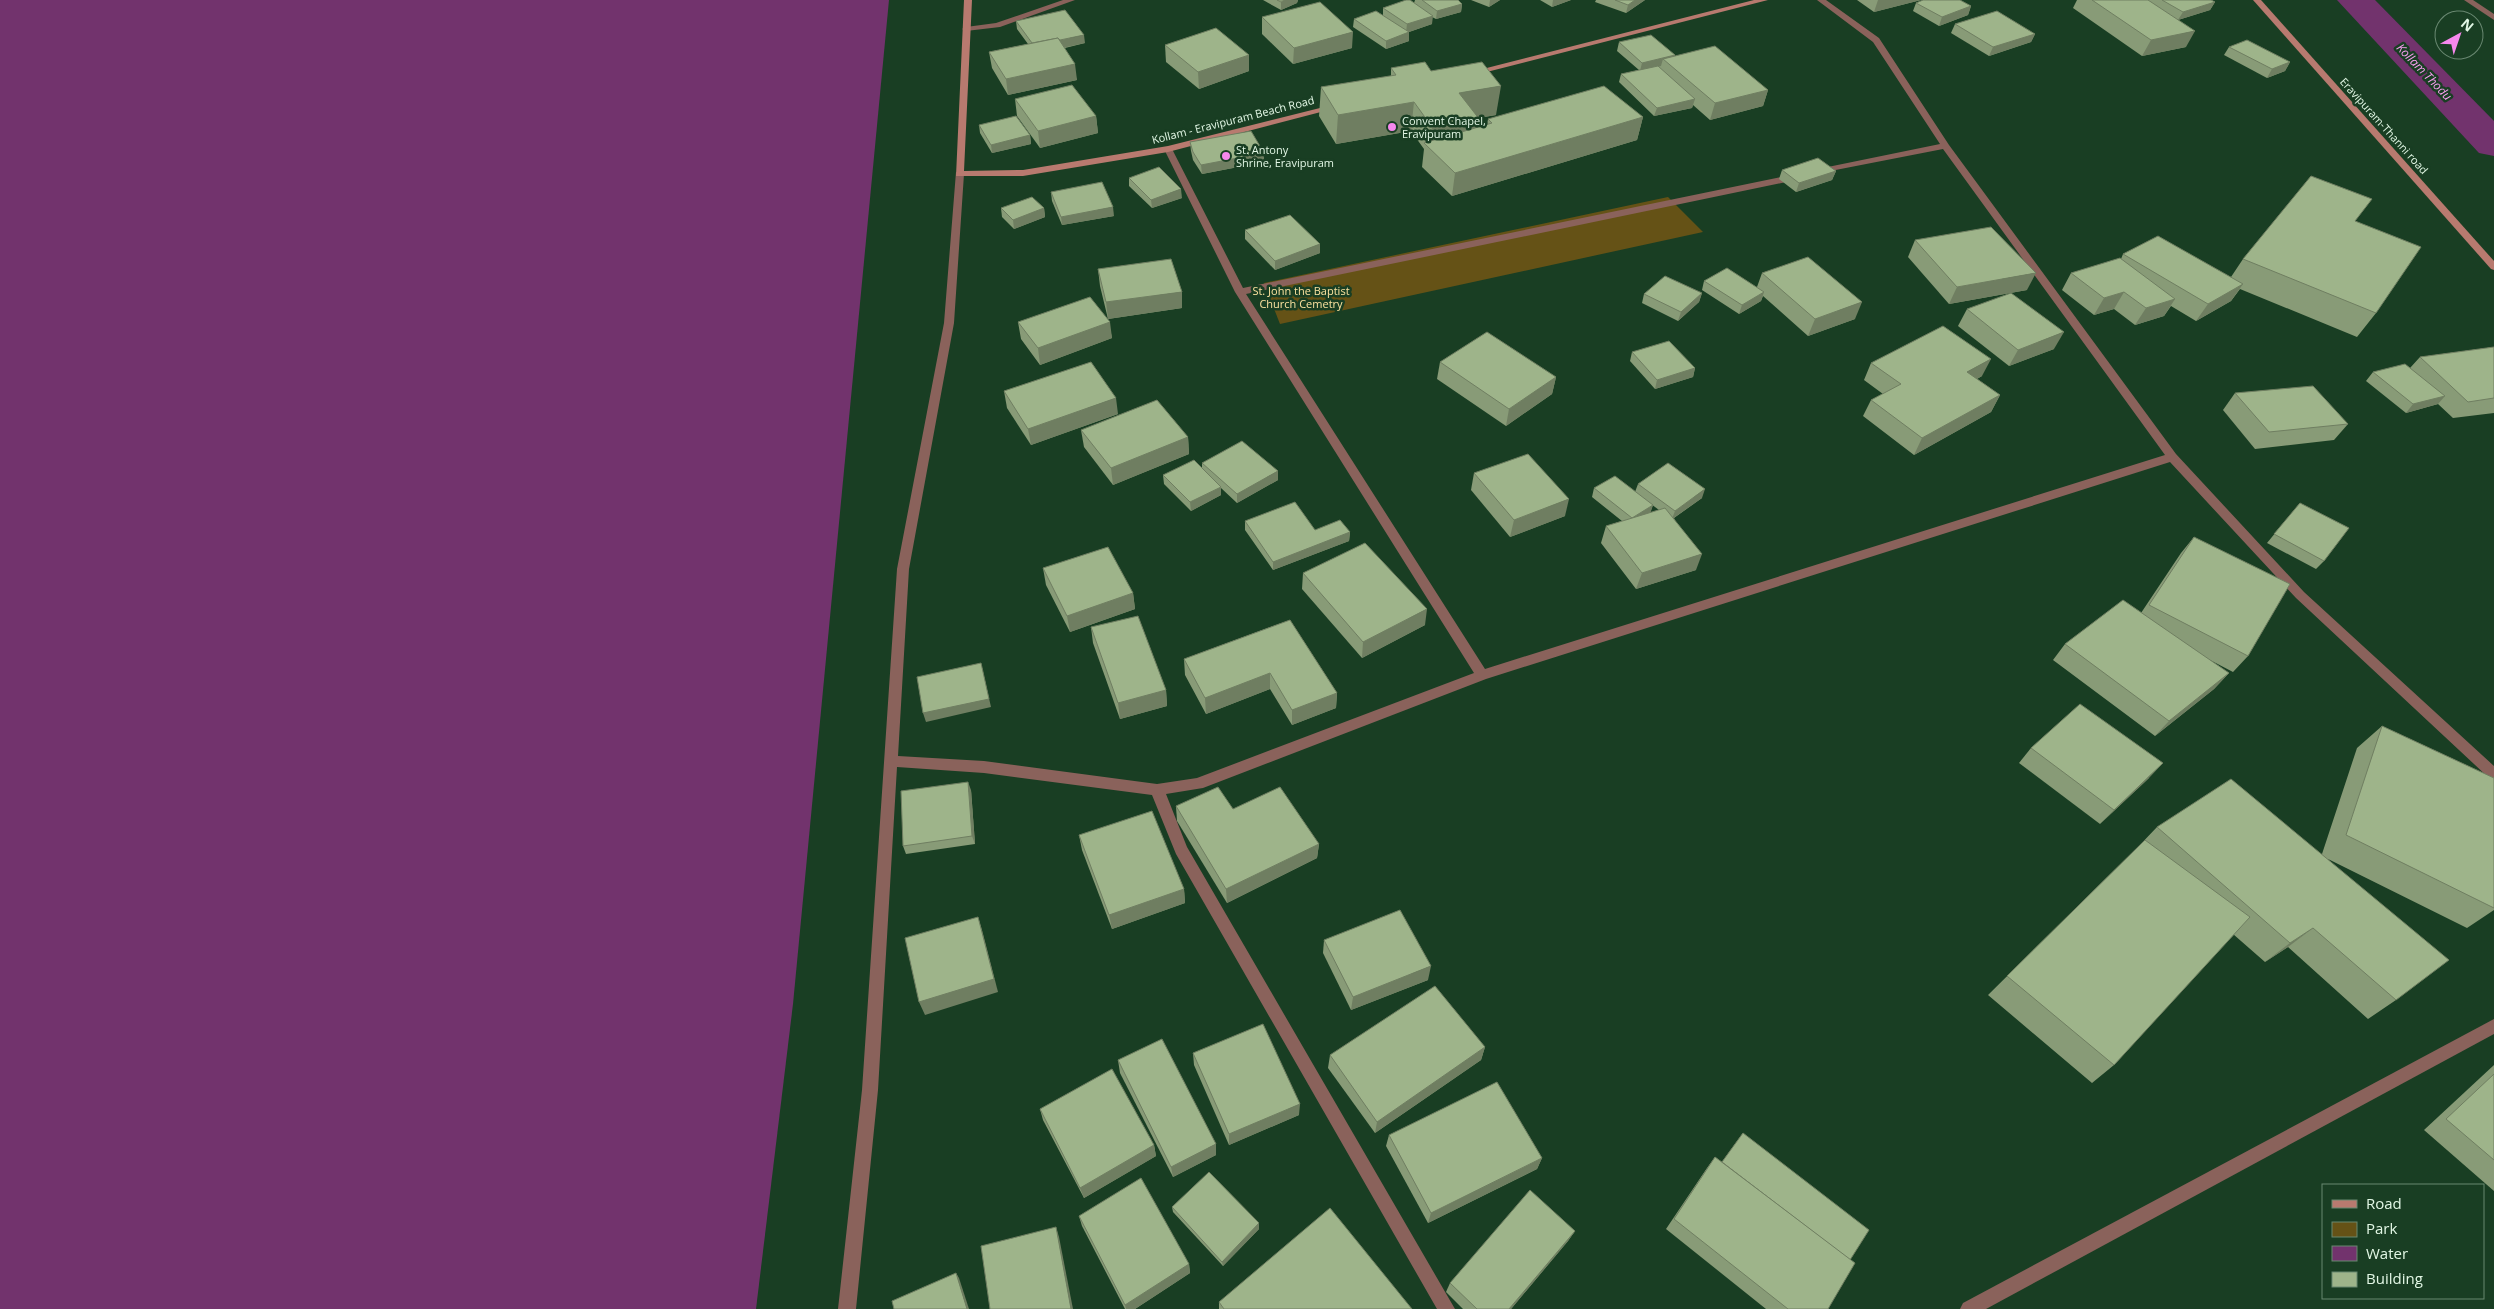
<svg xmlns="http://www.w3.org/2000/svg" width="2494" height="1309" font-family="'Open Sans',sans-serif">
<rect width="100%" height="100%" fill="#193e23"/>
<!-- green -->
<polygon fill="#655216" points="1668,197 1703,232 1280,324 1264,283"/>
<!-- water -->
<polygon fill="#72336d" points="0,0 889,0 793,1004 756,1309 0,1309"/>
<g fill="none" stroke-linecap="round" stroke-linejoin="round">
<!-- canal -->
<polygon fill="#72336d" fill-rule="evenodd" points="2337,0 2375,0 2494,121 2494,156 2479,153"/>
<!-- minor -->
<g fill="#8a625b" fill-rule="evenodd">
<polygon points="1063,0 1075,0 1000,27 966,31 962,29 966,27 996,23"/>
<polygon points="1817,0 1826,0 1879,38 1949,145 2176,454 2304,592 2494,766 2494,780 2489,778 2296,598 2170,462 1486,679 1203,788 1166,794 1187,847 1455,1309 1437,1309 1176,854 1152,795 984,773 897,767 878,1090 856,1309 838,1309 862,1090 897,569 944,323 956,172 964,174 954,323 909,569 898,756 984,761 1157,784 1197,778 1474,673 1235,292 1164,149 1165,147 1172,149 1243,288 1796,174 1801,177 1796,180 1246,294 1485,669 2165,455 1943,149 1815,174 1813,172 1818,169 1940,144 1873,42"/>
<polygon points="2494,1019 2494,1034 1986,1309 1960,1309 1963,1303"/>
</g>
<!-- tertiary -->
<polygon fill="#8a625b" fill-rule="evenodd" points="2464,0 2473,0 2494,14 2494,20"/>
<!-- secondary -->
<g fill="#b87a6f" fill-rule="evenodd">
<polygon points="964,0 972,0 964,171 1023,170 1168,146 1336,104 1340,107 1168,152 1023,176 956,176"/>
<polygon points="1754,0 1768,0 1471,76 1467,73"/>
<polygon points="2253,0 2261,0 2494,261 2494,270 2491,269"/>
</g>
</g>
<!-- wall -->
<g fill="#889b77" fill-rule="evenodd">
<polygon points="1263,0 1298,0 1297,3 1281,10"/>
<polygon points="1415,0 1458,0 1462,4 1461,12 1436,19 1432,17 1432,24 1409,32 1409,41 1386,49 1353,27 1354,19 1383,15 1383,8 1414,3"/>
<polygon points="1471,0 1500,0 1489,7"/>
<polygon points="1540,0 1571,0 1552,7"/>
<polygon points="1596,0 1645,0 1626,13 1595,2"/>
<polygon points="1857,0 1921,0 1874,12"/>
<polygon points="2077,0 2211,0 2215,2 2210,10 2178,20 2186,47 2142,56 2073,8"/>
<polygon points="1916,3 1971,6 1968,15 1939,26 1913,11"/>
<polygon points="1262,17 1352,48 1293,64 1262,34"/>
<polygon points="1016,21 1085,43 1065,48 1077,80 1008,95 992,68 989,52 1028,44 1017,29"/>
<polygon points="1955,24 2035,34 2031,42 1989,56 1951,33"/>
<polygon points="1619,42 1675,55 1675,56 1768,90 1763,106 1710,120 1693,105 1692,108 1654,116 1619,82 1621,74 1639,70 1617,51"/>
<polygon points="1165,45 1249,55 1249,71 1199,89 1166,62"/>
<polygon points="2229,47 2290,62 2285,71 2267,78 2224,55"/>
<polygon points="1391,68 1431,71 1496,115 1478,118 1480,120 1479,127 1487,125 1488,119 1643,117 1637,140 1452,196 1422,167 1424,149 1411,131 1336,144 1319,116 1321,87 1391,76"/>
<polygon points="1015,99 1096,116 1098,133 1040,148 1017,116"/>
<polygon points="979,125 1030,135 1031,144 992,153 980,133"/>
<polygon points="1190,142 1264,162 1202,174 1193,160 1191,151"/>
<polygon points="1782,170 1836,171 1832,180 1796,192 1779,179"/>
<polygon points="1129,178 1182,198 1152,208 1129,186"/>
<polygon points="1051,192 1114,216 1062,225 1052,201"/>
<polygon points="1001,208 1044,208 1045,217 1014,229 1002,217"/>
<polygon points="2355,221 2376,313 2357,337 2240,289 2231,301 2196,321 2171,306 2164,316 2135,325 2114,309 2094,315 2062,290 2071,273 2121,259 2123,254 2231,277 2243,259"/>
<polygon points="1245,230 1320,253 1275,270 1245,239"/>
<polygon points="1915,240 2027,290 1949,304 1908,257"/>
<polygon points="1098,269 1182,308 1108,319 1112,338 1040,365 1021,339 1018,322 1108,319 1100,286"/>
<polygon points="1762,273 1855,319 1808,336 1763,296 1761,301 1739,314 1702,290 1704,281 1757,287"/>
<polygon points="1702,293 1699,302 1678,321 1642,303 1644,294"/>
<polygon points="1967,309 2054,349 2009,366 1958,326"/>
<polygon points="2494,347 2494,413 2453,418 2438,404 2406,413 2366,381 2373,372 2410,368 2420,357"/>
<polygon points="1632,352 1695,368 1693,377 1655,389 1630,361"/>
<polygon points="1440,362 1556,377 1552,394 1506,426 1437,379"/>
<polygon points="1871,363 1982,376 1977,379 2000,395 1991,412 1914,455 1863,416 1871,400 1883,394 1864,380"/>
<polygon points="1004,391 1118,414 1031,445 1007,408"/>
<polygon points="2235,393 2348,424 2334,440 2255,449 2223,410"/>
<polygon points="1081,430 1188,437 1189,454 1113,485 1084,447"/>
<polygon points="1202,463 1278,480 1237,503 1221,488 1221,495 1191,511 1164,484 1163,475 1202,468"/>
<polygon points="1474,473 1565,516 1510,537 1471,490"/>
<path d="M1638,484L1702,498L1674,518L1696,570L1636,589L1601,543L1606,526L1622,521L1592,497L1594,488L1635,492ZM1651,504L1659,510L1650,513L1653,505Z"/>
<polygon points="2300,503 2324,561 2316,569 2267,543"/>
<polygon points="1245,521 1315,530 1350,532 1349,541 1273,570 1245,530"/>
<polygon points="2194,537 2248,656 2233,672 2208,659 2229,673 2214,689 2155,736 2053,660 2065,644 2141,613 2181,553"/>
<polygon points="1043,568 1133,593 1135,609 1070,632 1046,585"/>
<polygon points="1303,573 1425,625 1362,658 1302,589"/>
<polygon points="1290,620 1337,693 1336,708 1292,725 1270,689 1206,714 1185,675 1184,659"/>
<polygon points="1091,627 1166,690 1167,706 1120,719 1093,643"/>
<polygon points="2382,726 2494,778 2494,910 2467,928 2328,859 2396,1000 2368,1019 2288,947 2265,962 2233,934 2114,1065 2092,1083 1988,995 2137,848 2157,827 2322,854 2357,748"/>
<polygon points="2031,748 2149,778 2100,824 2019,763"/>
<polygon points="971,790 975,844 906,854 903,846"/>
<polygon points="1176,806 1233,809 1319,844 1317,858 1227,903 1177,821"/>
<polygon points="1079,835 1184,889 1185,903 1112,929 1082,850"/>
<polygon points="1324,940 1428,980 1351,1010 1323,953"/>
<polygon points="1485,1047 1481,1060 1375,1133 1328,1068 1330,1055"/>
<polygon points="1193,1053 1299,1115 1229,1145 1194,1065"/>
<polygon points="1118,1060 1216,1155 1173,1177 1120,1073"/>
<polygon points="2494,1065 2494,1191 2424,1130"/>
<polygon points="1040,1109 1154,1145 1156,1156 1084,1198 1043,1120"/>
<polygon points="1743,1133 1850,1260 1828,1309 1766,1309 1666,1229 1707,1168 1715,1157 1722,1162"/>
<polygon points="1389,1135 1542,1158 1537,1169 1428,1223 1386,1146"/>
<polygon points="1172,1207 1259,1223 1259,1229 1223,1266 1173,1212"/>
<polygon points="1079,1216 1189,1264 1190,1273 1135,1309 1125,1309 1082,1226"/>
<polygon points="1575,1231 1568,1241 1511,1309 1463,1309 1446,1292 1450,1283"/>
<polygon points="1219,1302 1412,1309 1219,1309"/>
</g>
<!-- shaded-wall -->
<g fill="#6f7e61">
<polygon points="1285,0 1298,0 1297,3 1281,10 1281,2"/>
<polygon points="1490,0 1500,0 1489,7"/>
<polygon points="1553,0 1571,0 1552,7"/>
<polygon points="1635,0 1645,0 1626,13 1628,5"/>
<polygon points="1878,0 1921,0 1874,12"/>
<polygon points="2215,2 2210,10 2178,20 2183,12"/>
<polygon points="1462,4 1461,12 1436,19 1437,11"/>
<polygon points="1971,6 1968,15 1939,26 1942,17"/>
<polygon points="1433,16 1432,24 1406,33 1407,24"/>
<polygon points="2195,31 2186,47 2142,56 2151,40"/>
<polygon points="1353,32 1352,48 1293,64 1294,48"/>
<polygon points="1409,32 1409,41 1386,49 1386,41"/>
<polygon points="2035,34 2031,42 1989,56 1993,47"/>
<polygon points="1084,35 1085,43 1035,54 1034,46"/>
<polygon points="1249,55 1249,71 1199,89 1198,72"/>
<polygon points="1675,55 1673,63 1663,59 1661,66 1640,71 1642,63"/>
<polygon points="2290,62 2285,71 2267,78 2272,69"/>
<polygon points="1075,64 1077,80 1008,95 1006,79"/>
<polygon points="1501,86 1496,115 1455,122 1459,93"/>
<polygon points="1768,90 1763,106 1710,120 1715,103"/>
<polygon points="1695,99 1692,108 1654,116 1657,108"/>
<polygon points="1414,102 1411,131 1336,144 1338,115"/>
<polygon points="1096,116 1098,133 1040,148 1038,131"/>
<polygon points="1643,117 1637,140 1452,196 1455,173"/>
<polygon points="1480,120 1475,149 1430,148 1432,127"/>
<polygon points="1030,135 1031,144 992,153 991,145"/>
<polygon points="1264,153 1264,162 1202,174 1201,165"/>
<polygon points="1836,171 1832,180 1796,192 1799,183"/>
<polygon points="1181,189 1182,198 1152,208 1151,200"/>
<polygon points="1113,207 1114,216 1062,225 1061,217"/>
<polygon points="1044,208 1045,217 1014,229 1013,220"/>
<polygon points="1320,244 1320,253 1275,270 1275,261"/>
<polygon points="2036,273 2027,290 1949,304 1957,287"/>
<polygon points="2243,284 2231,301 2196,321 2208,304"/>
<polygon points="1182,292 1182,308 1108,319 1106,302"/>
<polygon points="1764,292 1761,301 1739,314 1742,305"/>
<polygon points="2124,292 2114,309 2094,315 2104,298"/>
<polygon points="1702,293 1699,302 1678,321 1681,312"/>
<polygon points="2175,299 2164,316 2135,325 2146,308"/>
<polygon points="1862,302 1855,319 1808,336 1815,319"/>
<polygon points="1110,322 1112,338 1040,365 1038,348"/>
<polygon points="2064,332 2054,349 2009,366 2018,350"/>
<polygon points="1991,359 1982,376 1958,389 1967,372"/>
<polygon points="1695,368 1693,377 1655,389 1657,380"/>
<polygon points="1556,377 1552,394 1506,426 1509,409"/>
<polygon points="2000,395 1991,412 1914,455 1922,438"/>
<polygon points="2445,396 2438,404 2406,413 2413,404"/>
<polygon points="1116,398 1118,414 1031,445 1028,429"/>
<polygon points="1188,437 1189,454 1113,485 1111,468"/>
<polygon points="1278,471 1278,480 1237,503 1237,494"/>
<polygon points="1221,487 1221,495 1191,511 1190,502"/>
<polygon points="1705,489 1702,498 1672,519 1675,511"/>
<polygon points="1569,499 1565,516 1510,537 1514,520"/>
<polygon points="1653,505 1650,514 1632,518"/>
<polygon points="1350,532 1349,541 1273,570 1273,562"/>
<polygon points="1702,554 1696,570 1636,589 1642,573"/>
<polygon points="1133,593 1135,609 1070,632 1067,616"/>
<polygon points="1427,609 1425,625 1362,658 1363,642"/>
<polygon points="981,663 991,707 926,722 923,713"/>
<polygon points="1270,673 1270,689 1206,714 1205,698"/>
<polygon points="2229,673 2214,689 2155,736 2169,721"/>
<polygon points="1166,690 1167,706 1120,719 1118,703"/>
<polygon points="1337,693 1336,708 1292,725 1292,710"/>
<polygon points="2163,763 2149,778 2100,824 2114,810"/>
<polygon points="968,782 971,790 975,844 972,836"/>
<polygon points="1319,844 1317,858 1227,903 1226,889"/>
<polygon points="1184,889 1185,903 1112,929 1109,915"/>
<polygon points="978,917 982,930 998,992 925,1015 919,1002"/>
<polygon points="2313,928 2288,947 2265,962 2290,943"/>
<polygon points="1431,966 1428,980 1351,1010 1353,997"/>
<polygon points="1485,1047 1481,1060 1375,1133 1377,1122"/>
<polygon points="1300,1104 1299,1115 1229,1145 1229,1134"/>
<polygon points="1216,1144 1216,1155 1173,1177 1171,1167"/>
<polygon points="1154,1145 1156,1156 1084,1198 1080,1188"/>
<polygon points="1542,1158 1537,1169 1428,1223 1431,1213"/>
<polygon points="1259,1223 1259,1229 1223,1266 1222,1262"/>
<polygon points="1056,1227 1059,1237 1073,1309 1071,1309"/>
<polygon points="1575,1231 1568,1241 1511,1309 1509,1309"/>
<polygon points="1189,1264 1190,1273 1135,1309 1126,1309 1125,1305"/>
<polygon points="956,1273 959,1278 969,1309 967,1309"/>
</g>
<!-- building -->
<g fill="#9eb48a" stroke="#6f7e61">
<polygon points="1277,0 1285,0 1281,2"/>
<polygon points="1406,0 1410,0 1433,16 1407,24 1383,8"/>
<polygon points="1422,0 1458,0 1462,4 1437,11"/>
<polygon points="1615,0 1635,0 1628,5"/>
<polygon points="1923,0 1960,0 1971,6 1942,17 1916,3"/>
<polygon points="2092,0 2148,0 2195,31 2151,40"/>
<polygon points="2162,0 2211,0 2215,2 2183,12"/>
<polygon points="1320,2 1353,32 1294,48 1262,17"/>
<polygon points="1065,10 1084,35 1060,40 1058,38 1032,43 1016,21"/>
<polygon points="1376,11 1409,32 1386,41 1354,19"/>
<polygon points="1997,11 2035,34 1993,47 1955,24"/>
<polygon points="1216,28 1249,55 1198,72 1165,45"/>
<polygon points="1651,35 1675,55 1642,63 1619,42"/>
<polygon points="1058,38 1075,64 1006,79 989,52"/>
<polygon points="2247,40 2290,62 2272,69 2229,47"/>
<polygon points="1715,46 1768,90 1715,103 1663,59"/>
<polygon points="1425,62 1431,71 1482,62 1501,86 1459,93 1480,120 1432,127 1414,102 1338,115 1321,87 1396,75 1391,68"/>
<polygon points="1658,66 1695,99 1657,108 1621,74"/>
<polygon points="1072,85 1096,116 1038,131 1015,99"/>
<polygon points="1604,86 1643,117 1455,173 1424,143 1492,123 1488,119"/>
<polygon points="1016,116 1030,135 991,145 979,125"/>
<polygon points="1251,131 1264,153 1201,165 1193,152 1190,142"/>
<polygon points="1818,158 1836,171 1799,183 1782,170"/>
<polygon points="1159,167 1181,189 1151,200 1129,178"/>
<polygon points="2311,176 2372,199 2355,221 2421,247 2376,313 2243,259"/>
<polygon points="1102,182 1113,207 1061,217 1051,192"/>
<polygon points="1032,197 1044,208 1013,220 1001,208"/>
<polygon points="1290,215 1320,244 1275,261 1245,230"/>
<polygon points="1991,227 2036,273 1957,287 1915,240"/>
<polygon points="2158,236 2243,284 2208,304 2123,254"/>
<polygon points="1808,257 1862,302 1815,319 1762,273"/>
<polygon points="2120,258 2175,299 2146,308 2124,292 2104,298 2071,273"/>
<polygon points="1171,259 1182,292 1106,302 1098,269"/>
<polygon points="1727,268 1764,292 1742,305 1704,281"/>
<polygon points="1665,276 1702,293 1681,312 1644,294"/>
<polygon points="2011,293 2064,332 2018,350 1967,309"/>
<polygon points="1090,297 1110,322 1038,348 1018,322"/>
<polygon points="1943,326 1991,359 1967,372 2000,395 1922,438 1871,400 1901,384 1871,363"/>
<polygon points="1487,332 1556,377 1509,409 1440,362"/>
<polygon points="1669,341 1695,368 1657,380 1632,352"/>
<polygon points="2494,347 2494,398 2468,402 2420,357"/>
<polygon points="1091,362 1116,398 1028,429 1004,391"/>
<polygon points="2405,364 2445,396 2413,404 2373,372"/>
<polygon points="2313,386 2348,424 2269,432 2235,393"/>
<polygon points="1157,400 1188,437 1111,468 1081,430"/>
<polygon points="1242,441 1278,471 1237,494 1202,463"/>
<polygon points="1528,454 1569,499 1514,520 1474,473"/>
<polygon points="1194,460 1221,487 1190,502 1163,475"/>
<polygon points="1668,463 1705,489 1675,511 1638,484"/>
<polygon points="1615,476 1653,505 1632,518 1594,488"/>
<polygon points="1295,502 1315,530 1340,520 1350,532 1273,562 1245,521"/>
<polygon points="2300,503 2349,528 2324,561 2274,534"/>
<polygon points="1665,508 1702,554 1642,573 1606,526"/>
<polygon points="2194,537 2290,584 2248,656 2149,605"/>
<polygon points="1365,543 1427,609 1363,642 1303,573"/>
<polygon points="1108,547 1133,593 1067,616 1043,568"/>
<polygon points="2123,600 2229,673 2169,721 2065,644"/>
<polygon points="1138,616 1166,690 1118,703 1091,627"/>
<polygon points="1290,620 1337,693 1292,710 1270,673 1205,698 1184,659"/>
<polygon points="981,663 989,699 923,713 917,677"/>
<polygon points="2080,704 2163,763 2114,810 2031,748"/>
<polygon points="2382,726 2494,778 2494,908 2346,835"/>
<polygon points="2231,779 2449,960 2396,1000 2313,928 2290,943 2157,827"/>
<polygon points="968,782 972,836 903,846 901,791"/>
<polygon points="1218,787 1233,809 1280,787 1319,844 1226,889 1176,806"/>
<polygon points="1152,811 1184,889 1109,915 1079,835"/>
<polygon points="2145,840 2250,917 2114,1065 2007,976"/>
<polygon points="1400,910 1431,966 1353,997 1324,940"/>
<polygon points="978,917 994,979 919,1002 905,938"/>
<polygon points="1435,986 1485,1047 1377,1122 1330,1055"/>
<polygon points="1263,1024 1300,1104 1229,1134 1193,1053"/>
<polygon points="1162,1039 1216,1144 1171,1167 1118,1060"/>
<polygon points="1112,1069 1154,1145 1080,1188 1040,1109"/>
<polygon points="2494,1074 2494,1160 2446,1119"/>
<polygon points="1497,1082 1542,1158 1431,1213 1389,1135"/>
<polygon points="1743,1133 1869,1230 1850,1260 1722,1162"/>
<polygon points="1715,1157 1855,1263 1828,1309 1788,1309 1674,1219"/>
<polygon points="1209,1172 1259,1223 1222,1262 1172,1207"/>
<polygon points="1141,1178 1189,1264 1125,1305 1079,1216"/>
<polygon points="1530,1190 1575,1231 1509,1309 1477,1309 1450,1283"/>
<polygon points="1330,1208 1412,1309 1224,1309 1219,1302"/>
<polygon points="1056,1227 1071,1309 990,1309 981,1246"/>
<polygon points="956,1273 967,1309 894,1309 892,1301"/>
</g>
<!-- markers -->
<g fill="#f688ed" stroke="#193e23" stroke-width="2">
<circle cx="1392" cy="127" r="5"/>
<circle cx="1226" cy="156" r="5"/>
</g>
<g text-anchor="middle" stroke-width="5" stroke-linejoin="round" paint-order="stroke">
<!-- far-street labels -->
<g font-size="11" fill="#e2f7e5" stroke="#193e23">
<text transform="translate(1233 120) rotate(-14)" y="4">Kollam - Eravipuram Beach Road</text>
<text transform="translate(2384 126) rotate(48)" y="4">Eravipuram-Thanni road</text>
</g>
<!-- far-poi labels -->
<g font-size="11" fill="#e2f7e5" stroke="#193e23" text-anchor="start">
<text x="1402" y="125">Convent Chapel,<tspan x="1402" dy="13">Eravipuram</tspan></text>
<text x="1236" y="154">St. Antony<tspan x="1236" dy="13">Shrine, Eravipuram</tspan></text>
</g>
<!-- far-park labels -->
<g font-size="11" fill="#fbe29f" stroke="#193e23">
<text x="1301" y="295">St. John the Baptist<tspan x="1301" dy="13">Church Cemetry</tspan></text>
</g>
<!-- far-water labels -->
<g font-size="12" font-style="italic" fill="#f89ef0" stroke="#193e23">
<text transform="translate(2424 72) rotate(46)" y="4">Kollam Thodu</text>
</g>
</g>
<!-- legend -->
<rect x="2322" y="1184" width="162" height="115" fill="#193e23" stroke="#698871"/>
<rect x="2332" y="1200" width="25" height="8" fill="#b87a6f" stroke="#698871"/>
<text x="2366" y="1209" font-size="15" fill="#e2f7e5">Road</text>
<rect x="2332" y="1222" width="25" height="15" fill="#655216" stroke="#698871"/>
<text x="2366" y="1234" font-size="15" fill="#e2f7e5">Park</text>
<rect x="2332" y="1246" width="25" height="15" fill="#72336d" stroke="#698871"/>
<text x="2366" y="1259" font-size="15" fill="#e2f7e5">Water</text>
<rect x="2332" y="1272" width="25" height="15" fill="#9eb48a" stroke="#698871"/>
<text x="2366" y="1284" font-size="15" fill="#e2f7e5">Building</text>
<!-- north arrow -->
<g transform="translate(2459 35) rotate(40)"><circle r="24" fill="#193e23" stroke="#698871"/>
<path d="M0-4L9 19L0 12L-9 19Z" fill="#f688ed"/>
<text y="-8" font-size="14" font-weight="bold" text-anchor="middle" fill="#e2f7e5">N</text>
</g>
</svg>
